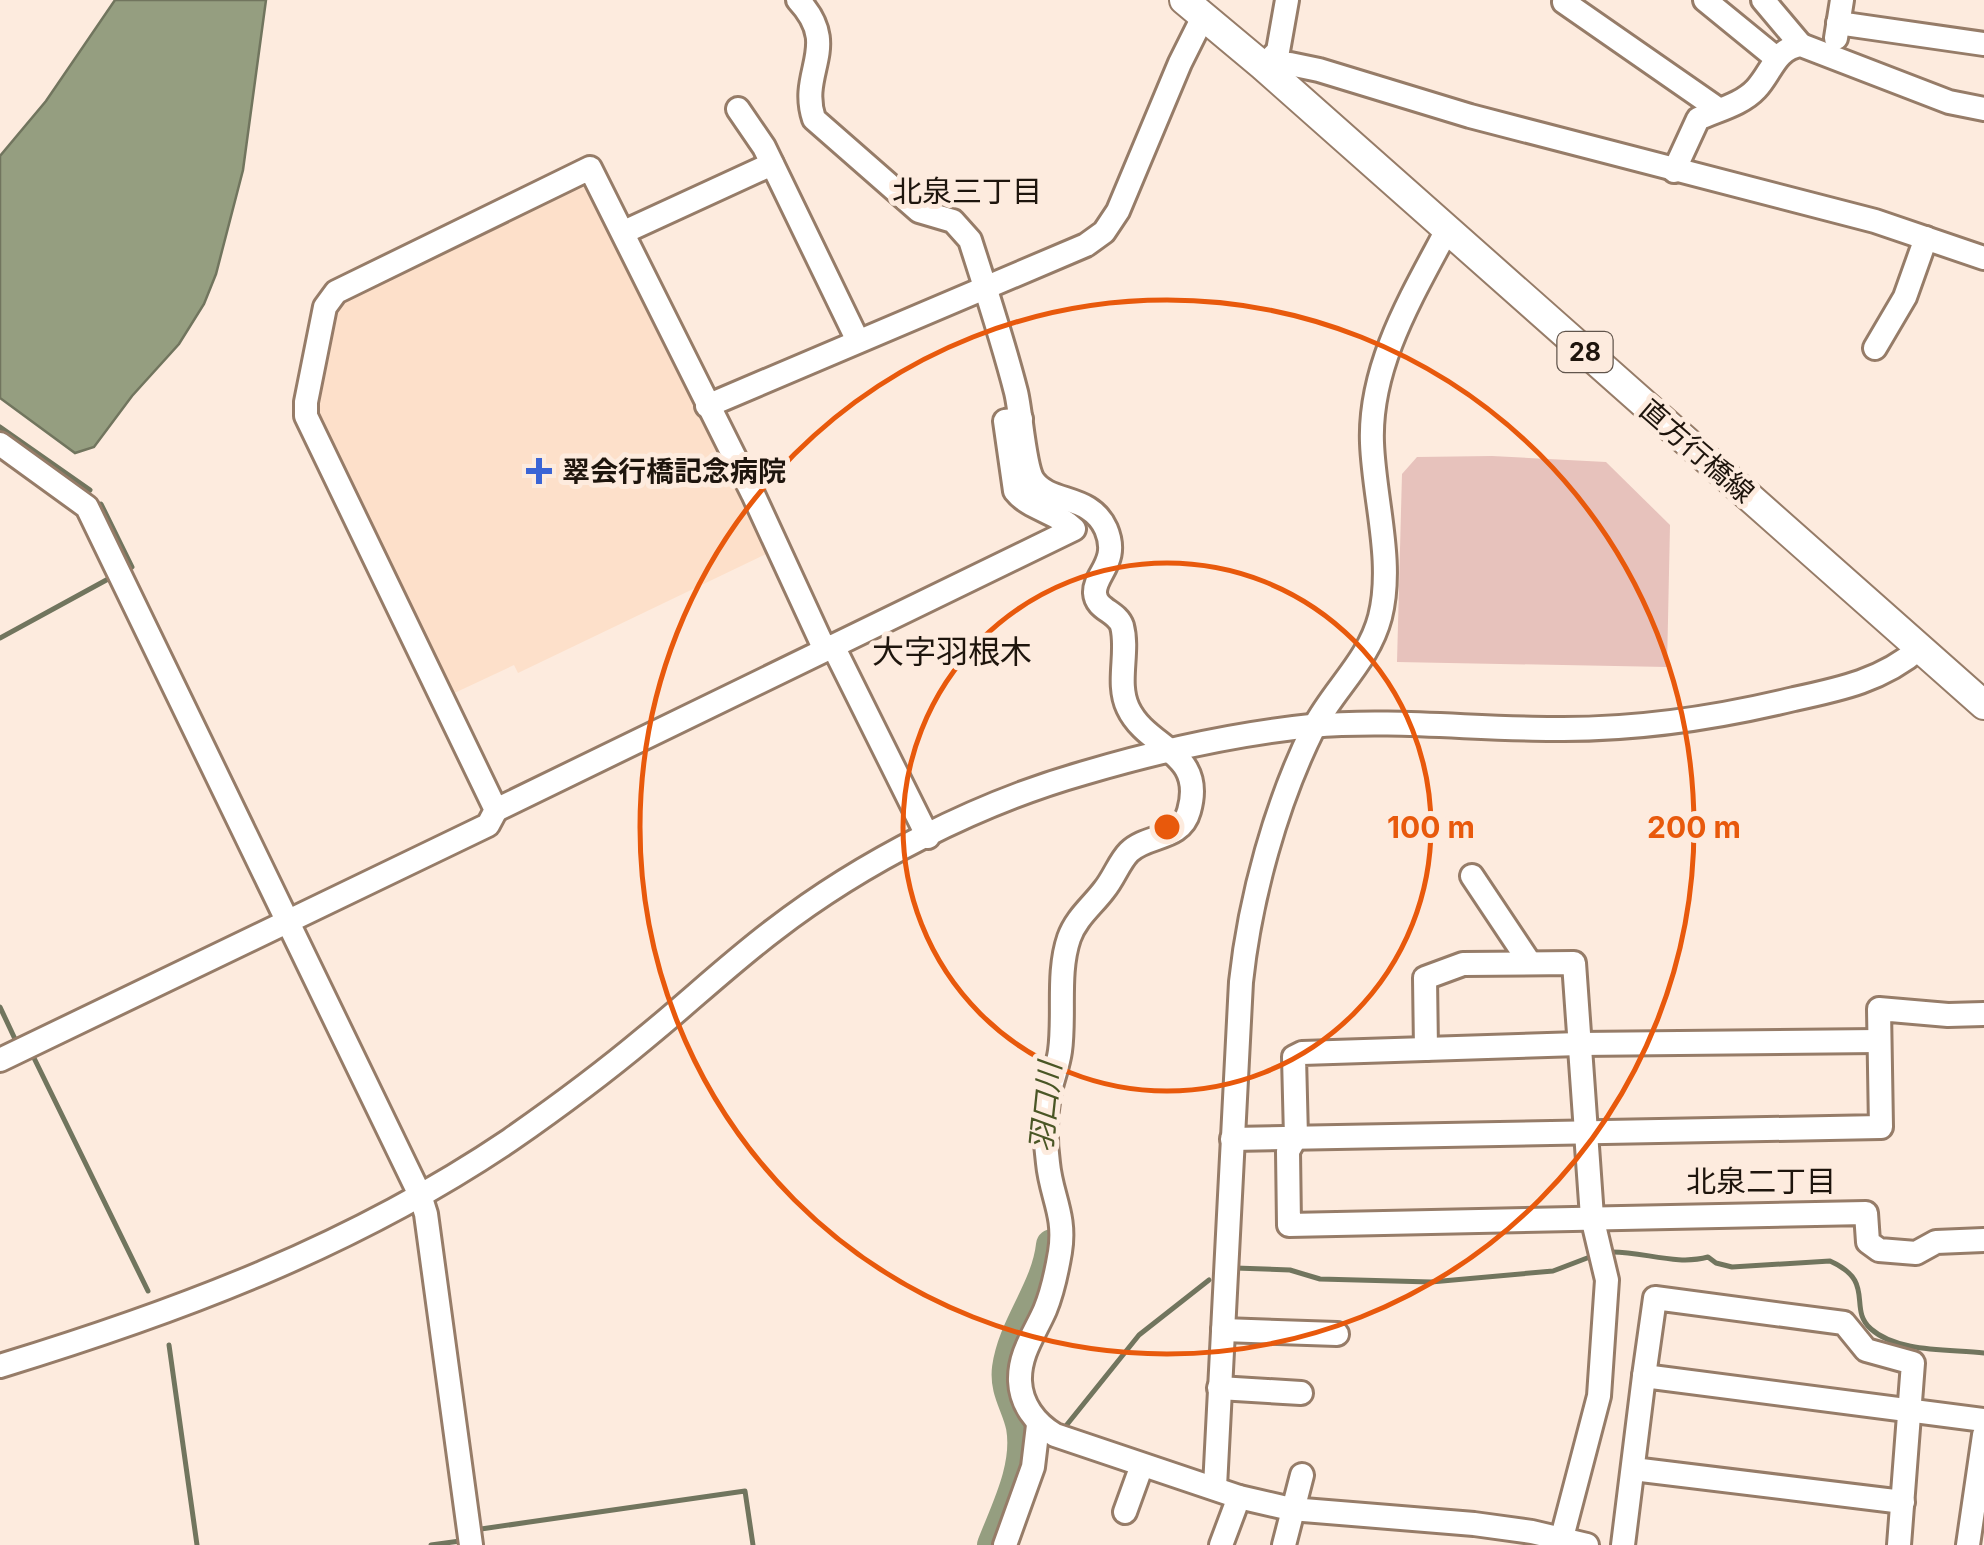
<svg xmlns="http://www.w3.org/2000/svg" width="1984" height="1545" font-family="Inter,'Noto Sans JP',sans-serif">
<rect width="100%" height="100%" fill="#fdebde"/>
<!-- built -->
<polygon fill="#fde0ca" points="583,177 698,402 768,553 518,673 514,665 448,696 312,406 333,303"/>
<!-- water -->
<polygon fill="#959e80" stroke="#71755e" stroke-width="2.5" points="115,0 266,0 243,170 216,274 204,304 179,344 132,396 94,447 75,453 0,398 0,156 46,101"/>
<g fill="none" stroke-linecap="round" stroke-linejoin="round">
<!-- stream -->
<g stroke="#71755e" stroke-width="5">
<polyline points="0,427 90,490"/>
<polyline points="101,504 132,567"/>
<polyline points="0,638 110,578"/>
<polyline points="0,1007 15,1039"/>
<polyline points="34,1058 148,1291"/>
<path d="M1610,1252C1642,1251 1676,1266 1708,1257L1716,1263L1732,1267L1830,1261C1877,1282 1847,1308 1871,1329C1898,1353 1950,1349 1984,1353"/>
<polyline points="1235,1268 1290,1270 1320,1279 1431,1282 1553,1271 1595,1255"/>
<polyline points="169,1345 197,1545"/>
<polyline points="1065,1427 1139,1335 1209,1280"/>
<polyline points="481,1529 745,1491 753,1545"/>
<polyline points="431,1545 460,1541"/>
</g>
<!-- river -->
<path stroke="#959e80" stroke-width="32" d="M993,1545C1007,1509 1029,1467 1022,1427C1018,1406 1005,1391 1008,1368C1014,1325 1047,1290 1052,1245"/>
</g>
<!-- building -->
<polygon fill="#e7c2bc" points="1492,456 1606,462 1670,525 1667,667 1397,662 1402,474 1417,457"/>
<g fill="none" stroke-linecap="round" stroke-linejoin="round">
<!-- minor casing -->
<g stroke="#967c68" stroke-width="28">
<g id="minor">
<path d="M798,0C842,47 798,71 814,119L919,211L953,221L970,240C986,290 1003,341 1016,392C1021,412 1024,466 1033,480C1050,505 1090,493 1106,529C1120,562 1094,574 1095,593C1096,610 1117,611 1122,626C1129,652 1116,683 1128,708C1147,749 1206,751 1189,811C1181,841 1147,834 1129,852C1119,862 1114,878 1104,890C1092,906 1076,918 1069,938C1057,973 1065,1015 1060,1051C1058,1066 1052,1080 1049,1095C1045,1117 1045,1141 1048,1163C1051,1196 1066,1215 1060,1252C1057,1270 1052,1293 1045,1310C1035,1333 1019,1354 1020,1381C1021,1404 1035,1423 1055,1435L1239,1497L1291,1509L1474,1524L1532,1532L1587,1545"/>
<polyline points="1705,0 1776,58"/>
<polyline points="1763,0 1801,45"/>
<polyline points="1564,2 1718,109"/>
<polyline points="1838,23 1984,44"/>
<polyline points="1836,38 1842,0"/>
<polyline points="1263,66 1290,64 1319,70 1470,116 1875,221 1984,258"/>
<polyline points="1263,66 1278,51 1287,0"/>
<polyline points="738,109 764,147 858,341"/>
<path d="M1674,171L1698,119C1717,110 1741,105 1756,89C1772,72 1775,49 1801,45L1949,102L1984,109"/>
<polyline points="624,232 772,164"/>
<polyline points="1875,348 1905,297 1926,238"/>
<polyline points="707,406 1086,245 1104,232 1118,211 1180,63 1203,17"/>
<polyline points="0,444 87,507 420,1195 426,1214 471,1545"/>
<polyline points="833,646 928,837"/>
<path d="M496,810L1074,529C1057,512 1029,509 1015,491L1005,421L1021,419"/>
<polyline points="1472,876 1530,963"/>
<polyline points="1878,1041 1579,1044 1302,1053 1294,1057 1296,1137 1288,1151 1289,1225 1866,1213 1868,1242 1879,1250 1916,1253 1936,1242 1984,1240"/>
<polyline points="1426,1049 1425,978 1463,964 1574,963 1592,1217 1607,1280 1599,1396 1560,1545"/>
<polyline points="0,1060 488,825 496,810 306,416 306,402 325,307 336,292 590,168 753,494 824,648"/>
<polyline points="1232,1139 1881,1127 1879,1009 1948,1015 1984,1014"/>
<polyline points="1223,1330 1337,1334"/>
<path d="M0,1366C180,1311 353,1246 510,1140C556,1108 602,1074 645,1038C688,1003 729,964 774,930C862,862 978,803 1084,773C1158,751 1234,734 1311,726C1392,719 1473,729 1554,729C1635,730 1716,718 1794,699C1841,689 1883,680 1920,648"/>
<polyline points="1644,1376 1655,1298 1844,1323 1866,1350 1913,1363 1899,1545"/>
<polyline points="1219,1388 1301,1393"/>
<polyline points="1633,1469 1903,1502"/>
<path d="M1215,1487L1241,982C1250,898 1276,803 1314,727C1334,689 1369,660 1380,617C1394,562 1374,499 1372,443C1369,366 1412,296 1447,230"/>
<polyline points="1125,1512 1142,1465"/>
<polyline points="1005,1545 1033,1467 1038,1425"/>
<polyline points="1221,1545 1239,1497"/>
<polyline points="1284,1545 1302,1475"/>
<polyline points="1623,1545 1644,1376 1984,1420"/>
<polyline points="1968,1545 1984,1435"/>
</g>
</g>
<!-- major casing -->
<g stroke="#967c68" stroke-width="32">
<polyline id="major" points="1184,0 1263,66 1984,705"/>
</g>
<!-- minor -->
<use href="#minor" stroke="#fff" stroke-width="22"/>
<!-- major -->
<use href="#major" stroke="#fff" stroke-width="28"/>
</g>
<!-- distance rings -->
<g fill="none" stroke="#e8590c" stroke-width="5">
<circle cx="1167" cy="827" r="264"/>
<circle cx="1167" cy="827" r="527"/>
</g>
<!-- markers -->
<path fill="#3a64d5" stroke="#fdebde" stroke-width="4" d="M534 456h10v10h10v10h-10v10h-10v-10h-10v-10h10z"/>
<g text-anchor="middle" stroke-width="10" stroke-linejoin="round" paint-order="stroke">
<!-- shield labels -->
<rect fill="#fdebde" stroke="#61554c" stroke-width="2.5" x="1557.5" y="332" width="55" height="40" rx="8"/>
<g font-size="25" font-weight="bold" fill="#1e150d">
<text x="1585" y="361">28</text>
</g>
<!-- street labels -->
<g font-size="28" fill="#1e150d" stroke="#fdebde">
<text transform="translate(1697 451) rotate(41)" y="10">直方行橋線</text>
</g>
<!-- poi labels -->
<g font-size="28" font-weight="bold" fill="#1e150d" stroke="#fdebde" text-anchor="start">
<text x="562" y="481">翠会行橋記念病院</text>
</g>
<!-- neighbourhood labels -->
<g font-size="30" fill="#1e150d" stroke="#fdebde">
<text x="967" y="202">北泉三丁目</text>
<text x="1761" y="1192">北泉二丁目</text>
</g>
<!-- water labels -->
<g font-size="30" font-style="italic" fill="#4a5625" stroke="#fdebde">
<text transform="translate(1046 1107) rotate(-84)" y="10">羽口川</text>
</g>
<!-- quarter labels -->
<g font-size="32" fill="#1e150d" stroke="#fdebde">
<text x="952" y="663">大字羽根木</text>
</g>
</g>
<circle cx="1167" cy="827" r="15" fill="#e8590c" stroke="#fdebde" stroke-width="5"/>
<g font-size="30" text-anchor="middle" font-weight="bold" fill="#e8590c" stroke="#fdebde" stroke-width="10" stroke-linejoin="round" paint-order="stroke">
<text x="1431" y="838">100 m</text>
<text x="1694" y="838">200 m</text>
</g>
</svg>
